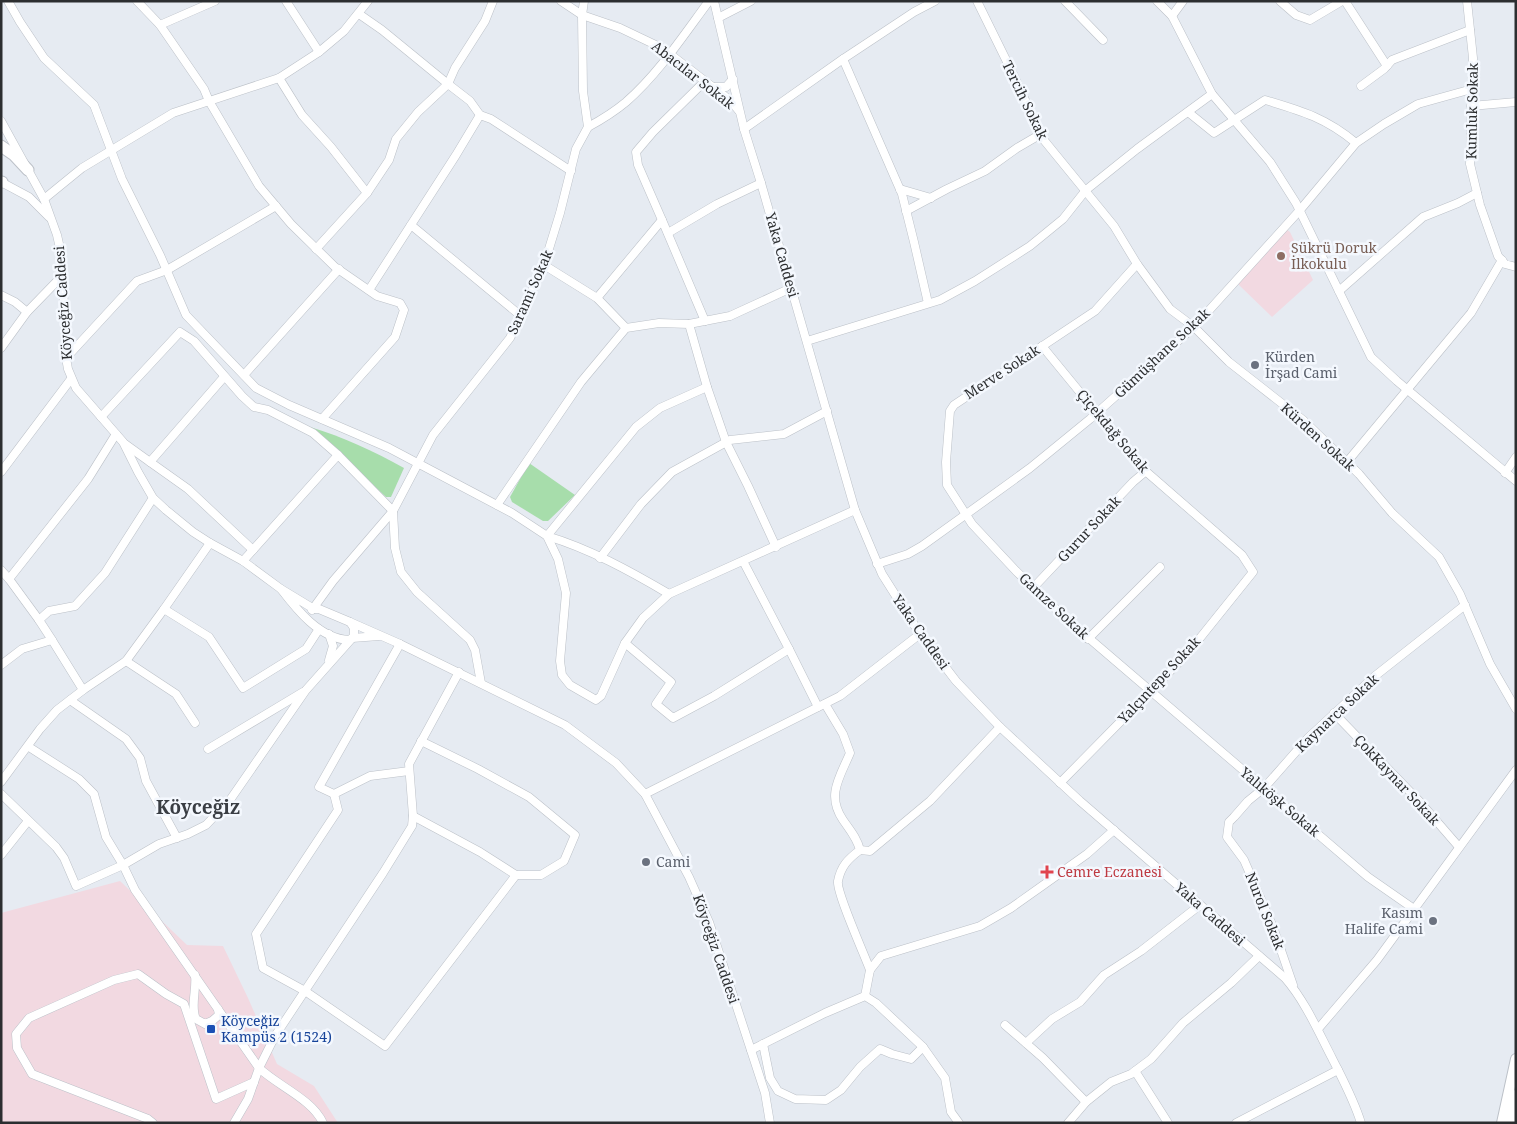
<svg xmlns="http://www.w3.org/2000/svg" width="1517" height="1124" font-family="'Noto Serif',serif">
<rect width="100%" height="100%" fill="#e6ebf2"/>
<!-- education -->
<g fill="#f2d9e1">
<polygon points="1286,229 1290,232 1313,280 1272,317 1239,285 1239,279"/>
<polygon points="120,881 187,945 223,946 248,998 277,1064 314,1086 338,1123 1,1123 1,913"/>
</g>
<!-- green -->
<g fill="#a7ddab">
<path d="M310,427C344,437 373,451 404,468L391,497H386Z"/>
<polygon points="529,463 575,495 548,521 543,521 512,502 510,497"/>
</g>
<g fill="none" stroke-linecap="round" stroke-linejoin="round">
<!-- minor casing -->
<g stroke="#bcc1c8" stroke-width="9">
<g id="minor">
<polyline points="8,1 20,22 44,58 94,105 122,179 160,255 186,315 256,388 289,405 389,448 512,513 547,536 558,559 566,593 560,661 562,675 570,685 596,700 601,696 625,643 643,618 669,594 855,510"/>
<polyline points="137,1 160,25"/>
<polyline points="215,1 160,25 204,89 209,101 259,186 291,224 335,267 377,296 400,303 404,310 395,337 322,419"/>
<polyline points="286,1 319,52"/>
<polyline points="561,1 582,15 620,28 662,48 731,101 739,111"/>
<path d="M714,1L744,129L761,183L855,510L882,574L920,634L956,681L1000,727L1080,801L1285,978C1305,1001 1318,1031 1332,1058C1343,1080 1354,1100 1361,1123"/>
<polyline points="977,1 1013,74 1043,139 1114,226 1137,264 1170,309 1194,327 1229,362 1303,420 1359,474 1392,513 1439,557 1460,594 1490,664 1516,709"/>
<polyline points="1065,1 1103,40"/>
<polyline points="1157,1 1172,16 1212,94 1270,162 1296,203 1371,357 1397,381 1516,481"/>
<polyline points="1280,1 1296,15 1310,20 1342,1"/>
<polyline points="1345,1 1387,66"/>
<polyline points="1467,1 1473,58 1470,164 1480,205 1498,256 1505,264 1516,267"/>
<polyline points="359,14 382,30 448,84 418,112 396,139 389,160 367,193"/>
<polyline points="1172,16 1183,1"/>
<polyline points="718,18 751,1"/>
<polyline points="843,59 914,12 935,1"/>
<polyline points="279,78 302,115 331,147 367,193 316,249"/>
<polyline points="1361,86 1384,69 1392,60 1470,30"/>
<polyline points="714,87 726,87 733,79"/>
<polyline points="1471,106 1516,102"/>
<path d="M1188,112L1214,133L1265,100C1302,111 1326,118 1356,143"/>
<polyline points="480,115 470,101 448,84 455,68 485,21 493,1"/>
<polyline points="1,121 44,199 57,235 62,257 66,358 68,369 76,388 123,442 138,472 153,498 166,510 193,532 210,543 243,561 281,589"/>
<path d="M588,127C601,120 614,112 626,102C659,73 683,36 709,1"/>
<polyline points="744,129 843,59 902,194 914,242 928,303"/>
<polyline points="1,182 29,197 49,217"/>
<polyline points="900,189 931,198"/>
<polyline points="44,199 82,168 173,113 279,78 319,52 344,31 368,1"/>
<polyline points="906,211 947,189 985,171 1017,148 1041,134"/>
<polyline points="662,220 638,165 636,152 653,132 705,81"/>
<polyline points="411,225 521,316"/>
<polyline points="668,233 717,204 761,183"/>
<polyline points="1137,264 1095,311 954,405 950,411 946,462 947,485 972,524 1016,571 1063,616 1368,877 1414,909"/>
<polyline points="544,265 597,298 626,328"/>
<polyline points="369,290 456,155 480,115 491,119 571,171"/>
<polyline points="1339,291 1423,217 1458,203 1477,193"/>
<polyline points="1,295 15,302 27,312"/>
<polyline points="597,298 662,220 705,321"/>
<polyline points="689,324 730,316 791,288"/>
<polyline points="807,341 940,300 975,281 1030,246 1063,219 1086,190 1137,149 1212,94"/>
<polyline points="1042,346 1142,468 1242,555 1253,572 1188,653 1060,783"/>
<polyline points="1,348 27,312 62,276"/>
<polyline points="66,358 137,281 167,270 276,206"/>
<polyline points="244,375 339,269"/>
<polyline points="707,387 726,442 748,486 776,547"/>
<polyline points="101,417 180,332 194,341 242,396 254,407 268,410 313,433 338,455"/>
<polyline points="125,444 150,462 224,377"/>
<polyline points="150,462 188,489 253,550"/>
<polyline points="1347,462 1471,313 1502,260"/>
<polyline points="1,472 71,379"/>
<polyline points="1505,473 1516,457"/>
<path d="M497,505L581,382L626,328L659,323L689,324L707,387L660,408L636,427L547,536C590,549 630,571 669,594"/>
<polyline points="210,543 164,609 209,637 243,688 306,649 319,629"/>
<polyline points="600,558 641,504 672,472 730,440 784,434 827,411"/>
<polyline points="243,561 338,455 393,511 395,548 401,572 417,592 470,640 475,650 481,683"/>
<polyline points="877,564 908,554 922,546 990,497 1030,468 1090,419 1155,361 1194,327 1300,210 1356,143 1384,124 1418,104 1472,89"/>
<polyline points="1,570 9,579"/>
<polyline points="1033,588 1133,482 1146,471"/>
<polyline points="312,610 333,581 393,511 433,435 510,338 544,265 560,213 576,149 588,127 583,91 582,15 584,1"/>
<polyline points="39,620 9,579 88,479 116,434"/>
<polyline points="350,622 400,644 565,725 616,763 645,794 689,877 709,922 765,1093 770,1123"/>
<polyline points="329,634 333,646 329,660"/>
<polyline points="352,638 379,636"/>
<polyline points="1088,639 1160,567"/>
<polyline points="52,640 39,620 49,611 75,606 105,573 153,498"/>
<polyline points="625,643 671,682 656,704 673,718 714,696 789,649 743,561"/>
<polyline points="400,644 319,787 334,794 370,776 409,771"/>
<polyline points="789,649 818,707"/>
<polyline points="126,661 176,694 195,723"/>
<polyline points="1,665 22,649 52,640 83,690"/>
<polyline points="70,700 126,739 140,758 146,781 177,838"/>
<path d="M825,704L843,734L850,753C840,777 826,795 843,820C850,830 857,838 860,850C848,859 841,866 838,881C836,892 865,956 870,970"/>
<polyline points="1334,713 1420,802 1459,847"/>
<polyline points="208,749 303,692"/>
<polyline points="1,782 40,729 57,710 83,690 126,661 164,609"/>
<polyline points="1,794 56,847 64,858 76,886 123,865 106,837 94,794 79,779 29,747"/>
<polyline points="334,794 338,810 256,934 263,968 305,991 385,1046 516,875"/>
<polyline points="645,794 840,696 920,634"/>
<polyline points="413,816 480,852 516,875 541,875 564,861 575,835 529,797 478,769 421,741"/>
<polyline points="860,850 870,851 930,801 1000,727"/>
<polyline points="1,855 28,821"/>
<path d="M195,975C197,989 190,1007 196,1019L205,1024L212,1021L219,1015L218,1009"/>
<polyline points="1293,985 1273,927 1244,860 1227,837 1229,822 1234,817 1248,801 1264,788 1308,738 1375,676 1465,605"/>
<polyline points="865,996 870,970 881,956 980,926 1011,908 1042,886 1087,854 1114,830"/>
<polyline points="1005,1025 1043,1058 1086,1102"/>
<polyline points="1318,1029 1377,960 1516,770"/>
<polyline points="1026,1043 1052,1019 1080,1002 1104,975 1141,951 1200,905"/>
<polyline points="763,1044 770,1078 778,1091 795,1099 826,1100 841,1090 860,1067 880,1049 892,1054 911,1059 923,1047"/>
<polyline points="751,1050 825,1013 865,996 876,1003 923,1047 945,1078 951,1112 959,1123"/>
<polyline points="1135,1071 1168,1123"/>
<polyline points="153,1123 148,1119 32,1074 17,1048 16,1034 29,1018 114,980 138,974 166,994 184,1004 216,1099 254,1082"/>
<polyline points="234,1123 248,1099 259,1068 275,1036 383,873 412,826 413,816 409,764 459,672"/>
<path d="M323,1123C312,1099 278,1086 259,1068L135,890L123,865L159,844L188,834L206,825L230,800L306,690L354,636V628L350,622L319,609H314L281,589C297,610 320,639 349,640"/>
<polyline points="1068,1123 1086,1102 1111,1082 1131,1074 1151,1059 1183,1023 1231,983 1259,956"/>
<polyline points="1236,1123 1338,1070"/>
</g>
</g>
<!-- major casing -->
<g stroke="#bcc1c8" stroke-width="12">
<g id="major">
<polyline points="1502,1123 1516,1059"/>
<polyline points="1510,1123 1516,1095"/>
</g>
</g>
<!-- highway casing -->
<g stroke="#bcc1c8" stroke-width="13">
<g id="highway">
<polyline points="1,146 14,155 28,170"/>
<polyline points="1,182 2,182"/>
</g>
</g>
<!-- minor -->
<use href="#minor" stroke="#fff" stroke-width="8"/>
<!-- major -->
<use href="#major" stroke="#fff" stroke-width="10"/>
<!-- highway -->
<use href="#highway" stroke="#fff" stroke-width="11"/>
</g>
<!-- markers -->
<circle fill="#8d6e63" stroke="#f4f8fe" stroke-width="2" cx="1281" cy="256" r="5"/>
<g fill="#6b7280" stroke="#f4f8fe" stroke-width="2">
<circle cx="1255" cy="365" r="5"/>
<circle cx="646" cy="862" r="5"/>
<circle cx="1433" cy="921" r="5"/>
</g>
<path fill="#e0444e" stroke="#f4f8fe" stroke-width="2" d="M1044.5 864.5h5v5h5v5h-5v5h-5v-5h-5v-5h5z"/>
<rect fill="#1a4fb4" stroke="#f4f8fe" stroke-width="2" x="206" y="1024" width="10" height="10" rx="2.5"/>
<g text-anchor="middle" stroke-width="5" stroke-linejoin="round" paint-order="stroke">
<!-- street labels -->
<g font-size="14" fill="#2c2e30" stroke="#f4f8fe">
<text transform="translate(693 75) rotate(38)" y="5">Abacılar Sokak</text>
<text transform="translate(1025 100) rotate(64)" y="5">Tercih Sokak</text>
<text transform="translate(1472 111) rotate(-89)" y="5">Kumluk Sokak</text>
<text transform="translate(782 255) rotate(74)" y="5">Yaka Caddesi</text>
<text transform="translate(530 292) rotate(-66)" y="5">Sarami Sokak</text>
<text transform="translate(63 303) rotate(-94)" y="5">Köyceğiz Caddesi</text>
<text transform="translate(1162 353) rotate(-43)" y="5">Gümüşhane Sokak</text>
<text transform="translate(1002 372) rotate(-33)" y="5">Merve Sokak</text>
<text transform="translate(1113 431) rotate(50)" y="5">Çiçekdağ Sokak</text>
<text transform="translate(1318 437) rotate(42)" y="5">Kürden Sokak</text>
<text transform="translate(1089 529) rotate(-47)" y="5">Gurur Sokak</text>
<text transform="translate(1054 606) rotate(43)" y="5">Gamze Sokak</text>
<text transform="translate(921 632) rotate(55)" y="5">Yaka Caddesi</text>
<text transform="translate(1159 680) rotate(-47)" y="5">Yalçıntepe Sokak</text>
<text transform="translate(1337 713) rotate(-43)" y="5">Kaynarca Sokak</text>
<text transform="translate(1397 780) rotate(47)" y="5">ÇokKaynar Sokak</text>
<text transform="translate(1280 802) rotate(40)" y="5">Yalıköşk Sokak</text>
<text transform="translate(1265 911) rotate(68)" y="5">Nurol Sokak</text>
<text transform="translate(1210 914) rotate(41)" y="5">Yaka Caddesi</text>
<text transform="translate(716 949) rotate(71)" y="5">Köyceğiz Caddesi</text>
</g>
<!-- education labels -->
<g font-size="14" fill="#785e54" stroke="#f4f8fe" text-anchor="start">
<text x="1291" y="253">Şükrü Doruk<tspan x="1291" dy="16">İlkokulu</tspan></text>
</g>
<!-- worship labels -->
<g font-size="14" fill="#5b616d" stroke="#f4f8fe" text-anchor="start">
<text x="1265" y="362">Kürden<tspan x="1265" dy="16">İrşad Cami</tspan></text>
<text x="656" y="867">Cami</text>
<text x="1423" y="918" text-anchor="end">Kasım<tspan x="1423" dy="16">Halife Cami</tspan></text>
</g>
<!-- health labels -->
<g font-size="14" fill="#be3a42" stroke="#f4f8fe" text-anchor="start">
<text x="1057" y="877">Cemre Eczanesi</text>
</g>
<!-- transit labels -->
<g font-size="14" fill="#164399" stroke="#f4f8fe" text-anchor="start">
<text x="221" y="1026">Köyceğiz<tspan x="221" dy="16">Kampüs 2 (1524)</tspan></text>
</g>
<!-- district labels -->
<g font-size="19" font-weight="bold" fill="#3a3e44" stroke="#f4f8fe">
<text x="198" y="814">Köyceğiz</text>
</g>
</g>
<!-- border -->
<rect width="1517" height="1124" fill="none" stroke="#2c2e30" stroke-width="5"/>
</svg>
